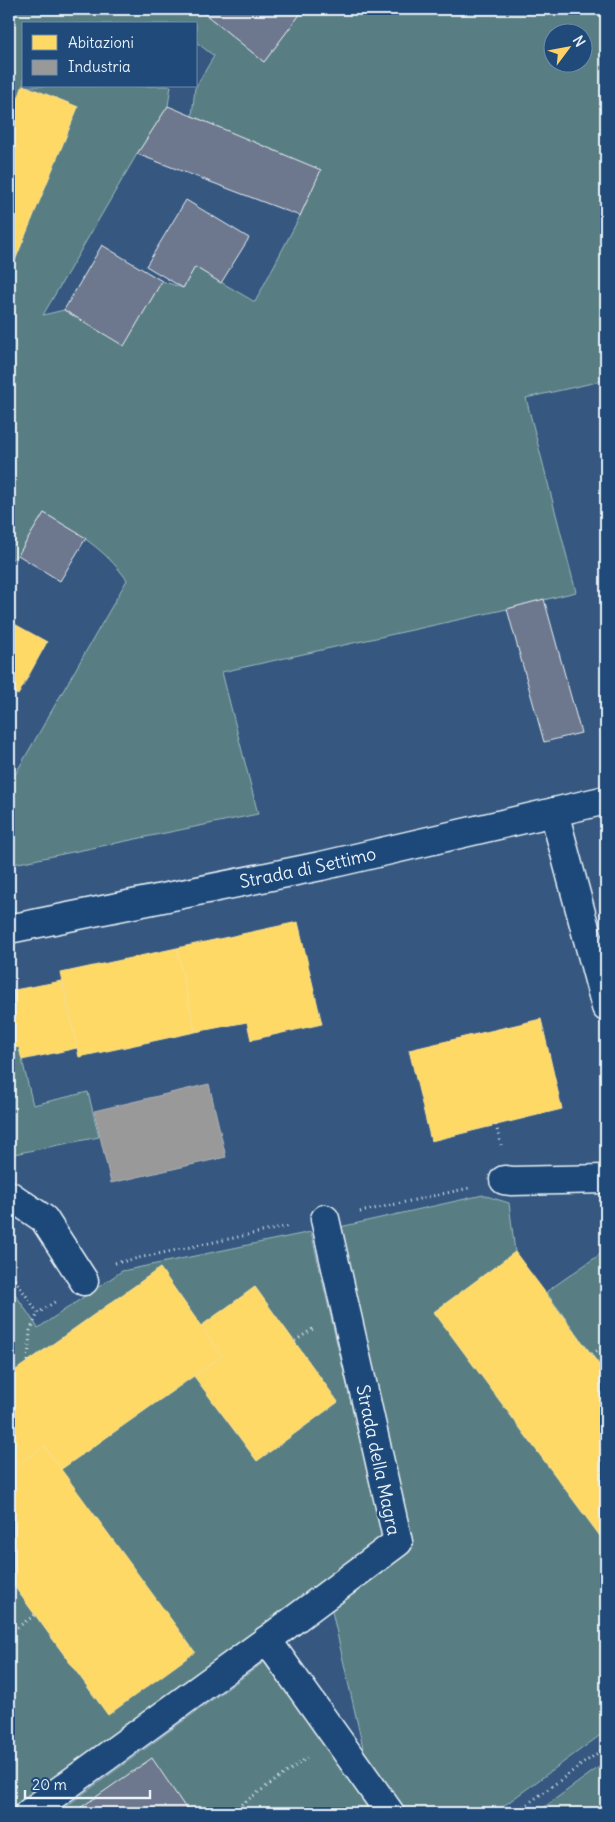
<svg xmlns="http://www.w3.org/2000/svg" width="615" height="1822" font-family="Delius,sans-serif">
<rect width="100%" height="100%" fill="#365880"/>
<filter id="ink" filterUnits="userSpaceOnUse"><feTurbulence type="fractalNoise" baseFrequency=".02" numOctaves="2"/><feDisplacementMap in="SourceGraphic" scale="10" xChannelSelector="R" yChannelSelector="G"/><feConvolveMatrix kernelMatrix="1 2 1 2 8 2 1 2 1" color-interpolation-filters="sRGB"/></filter>
<g filter="url(#ink)">
<!-- green -->
<g fill="#597e83" stroke="#a0b8be" fill-rule="evenodd">
<path d="M9,9H199L264,62L304,9H606V380L526,398L576,592L507,609L222,672L258,814L9,865V785L127,580C104,548 76,532 44,513L18,555L9,561V275L78,107L26,86H171L168,106L137,154L43,315L64,310L124,345L162,281L183,288L195,267L255,302L300,216L320,171L192,116L195,88L214,56L196,42V24H24V85L9,124ZM552,32H582V62H552Z"/>
<polygon points="19,1047 33,1105 88,1092 99,1137 9,1155 9,1049"/>
<polygon points="483,1195 509,1203 515,1252 434,1312 606,1544 606,1731 494,1813 407,1813 364,1752 331,1607 413,1545 340,1227"/>
<polygon points="311,1232 383,1539 9,1813 9,1579 108,1715 60,1470 194,1376 257,1461 338,1402 255,1287 201,1326 160,1268 9,1375 9,1285 38,1328 122,1271"/>
<polygon points="606,1250 606,1374 546,1292"/>
<polygon points="264,1662 374,1813 189,1813 151,1759 73,1813 57,1813"/>
<polygon points="606,1762 606,1813 536,1813"/>
</g>
<!-- homes -->
<g fill="#ffd966" stroke="#f8e092">
<polygon points="23,85 78,107 9,275 9,124"/>
<polygon points="9,621 47,642 18,695 9,690"/>
<polygon points="298,922 322,1024 251,1040 247,1022 195,1032 177,948"/>
<polygon points="177,948 195,1032 79,1057 61,973"/>
<polygon points="62,981 77,1048 22,1060 19,1047 9,1049 9,991"/>
<polygon points="541,1019 562,1109 431,1141 409,1050"/>
<polygon points="515,1252 606,1374 606,1544 434,1312"/>
<polygon points="160,1268 222,1356 60,1470 44,1446 10,1470 9,1467 9,1375"/>
<polygon points="255,1287 338,1402 257,1461 194,1376 222,1356 201,1326"/>
<polygon points="44,1446 195,1652 108,1715 9,1579 9,1471"/>
</g>
<!-- industry -->
<polygon fill="#999" stroke="#b1b3b6" points="209,1084 226,1157 111,1183 94,1111"/>
<!-- building -->
<g fill="#6d778d" stroke="#e8f1f8">
<polygon points="199,9 304,9 264,62"/>
<polygon points="168,106 321,170 300,216 137,154"/>
<polygon points="186,200 249,238 221,283 195,267 183,288 146,266"/>
<polygon points="102,245 162,281 124,346 64,310"/>
<polygon points="44,513 86,538 60,581 18,555"/>
<polygon points="544,599 581,733 544,742 507,609"/>
<polygon points="152,1758 189,1813 73,1813"/>
</g>
<g fill="none" stroke-linecap="round" stroke-linejoin="round">
<!-- minor casing -->
<g stroke="#e8f1f8" stroke-width="31">
<g id="minor">
<polyline points="554,812 606,1007"/>
<polyline points="504,1180 512,1181 606,1179"/>
<polyline points="9,1195 44,1219 84,1281"/>
<polyline points="267,1640 390,1813"/>
<polyline points="29,1813 267,1640 398,1542 325,1219"/>
</g>
</g>
<!-- major casing -->
<g stroke="#e8f1f8" stroke-width="31">
<g id="major">
<path id="s1" d="M9,929L321,866L606,800"/>
</g>
</g>
<!-- path -->
<g stroke="#e8f1f8" stroke-width="3" stroke-dasharray="1 4" stroke-linecap="butt">
<polyline points="496,1125 501,1145"/>
<polyline points="360,1212 469,1188"/>
<polyline points="115,1263 290,1226"/>
<polyline points="9,1271 38,1313 56,1301"/>
<polyline points="295,1341 314,1328"/>
<polyline points="592,1354 606,1345"/>
<polyline points="28,1361 30,1331 38,1313"/>
<polyline points="9,1633 35,1615"/>
<polyline points="229,1813 307,1758"/>
<polyline points="515,1813 606,1747"/>
</g>
<!-- minor -->
<use href="#minor" stroke="#1f4a7a" stroke-width="28"/>
<!-- major -->
<use href="#major" stroke="#1f4a7a" stroke-width="28"/>
</g>
</g>
<g text-anchor="middle" stroke-width="5" stroke-linejoin="round" paint-order="stroke">
<!-- street labels -->
<g font-size="18" fill="#e8f1f8" stroke="#1f4a7a">
<text dy="6" stroke="none"><textPath href="#s1" startOffset="305">Strada di Settimo</textPath></text>
<text transform="translate(378 1460) rotate(78)" y="6">Strada della Magra</text>
</g>
</g>
<!-- margin -->
<rect width="615" height="1822" fill="none" stroke="#1f4a7a" stroke-width="30"/>
<rect x="15" y="15" width="585" height="1792" fill="none" stroke="#e8f1f8" stroke-width="2" filter="url(#ink)"/>
<!-- legend -->
<rect x="22" y="22" width="175" height="65" fill="#1f4a7a" stroke="#6f8dac"/>
<rect x="32" y="35" width="25" height="15" fill="#ffd966" stroke="#6f8dac"/>
<text x="68" y="48" font-size="15" fill="#e8f1f8">Abitazioni</text>
<rect x="32" y="60" width="25" height="15" fill="#999999" stroke="#6f8dac"/>
<text x="68" y="72" font-size="15" fill="#e8f1f8">Industria</text>
<!-- north arrow -->
<g transform="translate(568 48) rotate(58)"><circle r="24" fill="#1f4a7a" stroke="#6f8dac"/>
<path d="M0-4L9 19L0 12L-9 19Z" fill="#ffd166"/>
<text y="-8" font-size="14" font-weight="bold" text-anchor="middle" fill="#e8f1f8">N</text>
</g>
<!-- scale -->
<path d="M25 1790v8h125v-8" fill="none" stroke="#e8f1f8" stroke-width="2.5"/>
<text x="32" y="1790" font-size="15" fill="#e8f1f8" stroke="#1f4a7a" stroke-width="4" paint-order="stroke">20 m</text>
</svg>
